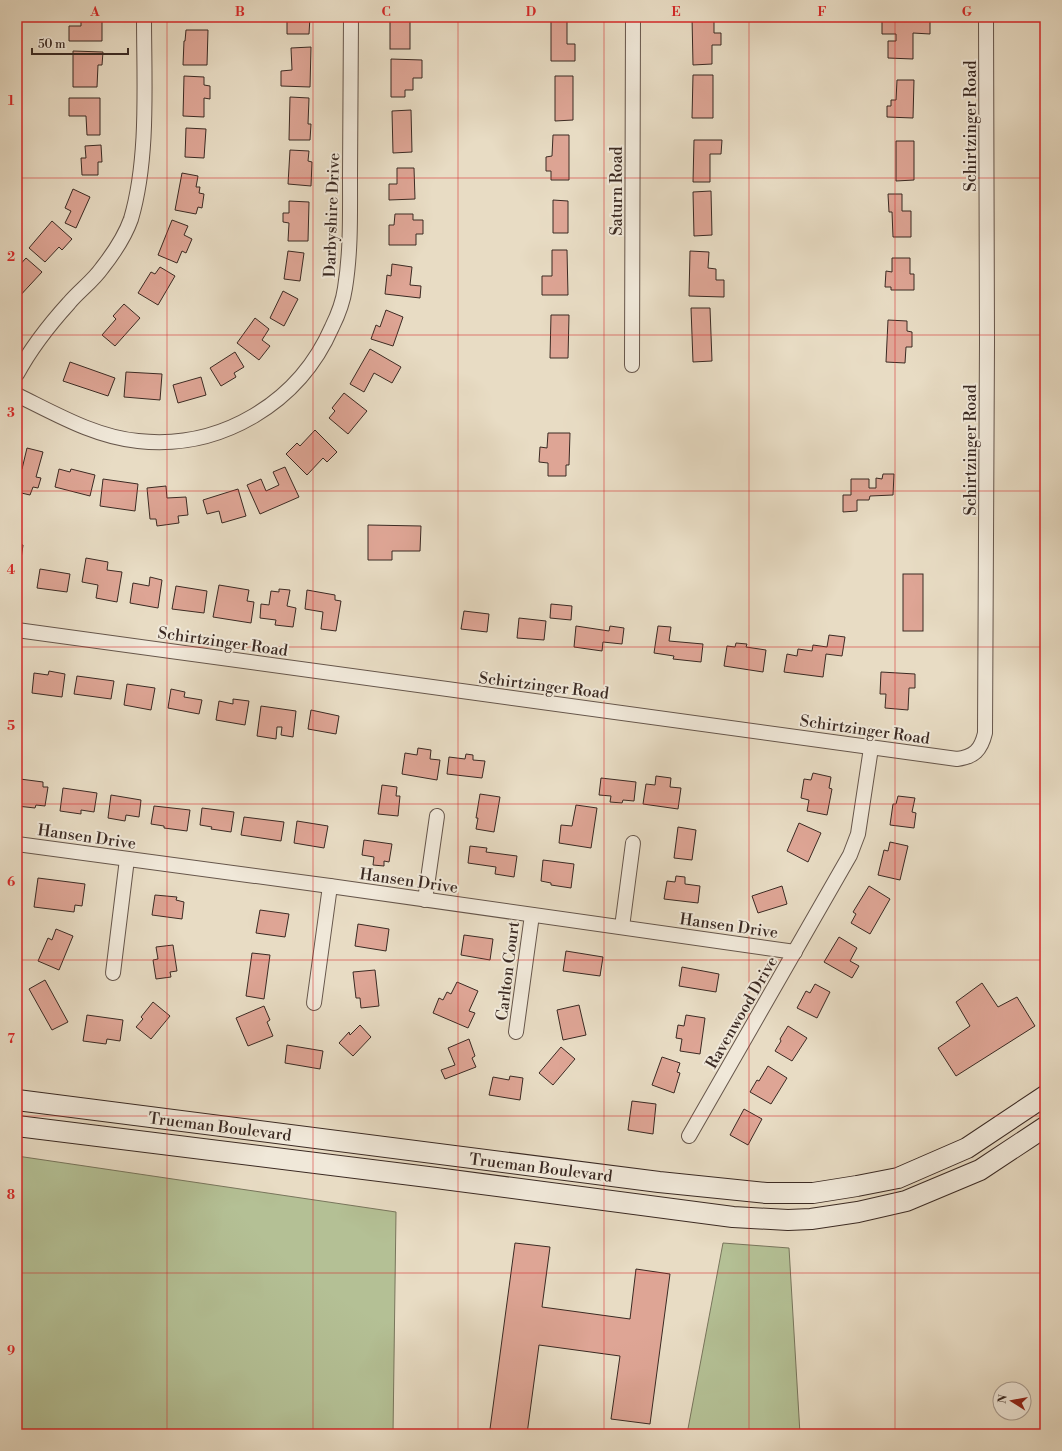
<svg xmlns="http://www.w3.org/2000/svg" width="1062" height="1451" font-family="'Libre Bodoni',serif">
<rect width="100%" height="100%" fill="#e8dcc4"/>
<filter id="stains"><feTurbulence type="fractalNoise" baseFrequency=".005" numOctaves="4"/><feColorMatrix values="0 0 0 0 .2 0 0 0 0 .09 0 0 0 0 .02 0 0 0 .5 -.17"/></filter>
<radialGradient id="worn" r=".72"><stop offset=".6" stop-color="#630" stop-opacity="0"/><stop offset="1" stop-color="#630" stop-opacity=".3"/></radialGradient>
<!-- green -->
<g fill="#b4c095" stroke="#78755c">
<polygon points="17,1156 396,1212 393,1434 17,1434"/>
<polygon points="723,1243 789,1248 800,1434 687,1434"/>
</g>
<!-- building -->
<g fill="#dea595" stroke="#3b2a23">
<polygon points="81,17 102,17 102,41 69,41 69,26 81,26"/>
<polygon points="186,17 200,17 200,19 186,18"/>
<polygon points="287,17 310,17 309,34 287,34"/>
<rect x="390" y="17" width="20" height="32"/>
<polygon points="692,17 714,17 714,33 721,33 721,45 712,45 712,64 693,65"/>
<polygon points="882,18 930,18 930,34 913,33 913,59 888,58 888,41 896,41 896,34 882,34"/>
<polygon points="551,21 567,21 567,44 575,44 575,61 551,61"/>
<polygon points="186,30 208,30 207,65 183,65 184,41 185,41"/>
<polygon points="311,47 310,87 281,86 281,71 292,70 291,48"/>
<polygon points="73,51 103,52 102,65 98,65 97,87 73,87"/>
<polygon points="391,59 422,60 422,78 413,78 413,90 405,90 405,97 391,97"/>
<polygon points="693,75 713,75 713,118 692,118"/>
<polygon points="184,76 204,77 204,85 210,86 210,99 204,98 204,117 183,116"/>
<polygon points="555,76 573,76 573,120 555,121"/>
<polygon points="897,80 914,80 913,118 887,117 887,106 891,106 891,100 896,100"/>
<polygon points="290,97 309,98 308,124 311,124 310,140 289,140"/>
<polygon points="69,98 100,98 100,135 87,135 86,116 69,116"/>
<polygon points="411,110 412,152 393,153 392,111"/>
<polygon points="186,128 206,129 204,158 185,157"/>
<polygon points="553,135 569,135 569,180 551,180 551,171 546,171 546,157 552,156"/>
<polygon points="694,140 722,140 721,154 710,154 710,182 693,182"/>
<polygon points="896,141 914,141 914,180 896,181"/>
<polygon points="101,145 102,162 98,162 98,175 82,175 81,158 86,158 85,146"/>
<polygon points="290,150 309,151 308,161 312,162 311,186 288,184"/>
<polygon points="397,168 414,168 415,199 389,200 389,184 397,184"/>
<polygon points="182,173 198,176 196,187 200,187 199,193 204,194 202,208 198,207 196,214 175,210"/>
<polygon points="73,189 90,197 76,228 65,223 71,211 65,208"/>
<polygon points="711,191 712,235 694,236 693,192"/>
<polygon points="888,194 902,194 902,211 911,211 911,237 893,237 892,212 889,212"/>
<polygon points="553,200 568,201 568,233 553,233"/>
<polygon points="289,201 309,202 308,241 288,241 289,223 283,222 283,213 289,213"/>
<polygon points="395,214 413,214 413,220 423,220 423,234 416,234 416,245 389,245 389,225 394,225"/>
<polygon points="172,220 188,226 184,235 192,239 186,253 182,251 177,263 158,255"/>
<polygon points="52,221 72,239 62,250 59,247 45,262 29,248"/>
<polygon points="552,250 567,250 568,295 542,295 542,276 552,276"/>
<polygon points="288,251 304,253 300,281 284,279"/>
<polygon points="690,251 709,252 708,268 716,269 716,280 724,280 724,297 689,296"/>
<polygon points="26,258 42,272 17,299 17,268"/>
<polygon points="892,258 910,258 910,274 914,274 914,290 891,290 891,287 885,287 886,271 892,272"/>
<polygon points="392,264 412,267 410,285 421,286 420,298 385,294 387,275 391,276"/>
<polygon points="160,267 175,276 158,305 138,293 151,272 155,274"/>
<polygon points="283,291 298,299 284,326 270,318"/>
<polygon points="124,304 140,318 115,346 102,335 116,319 113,316"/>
<polygon points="691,308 710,308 712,361 693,362"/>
<polygon points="386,310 403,317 393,346 371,339 376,325 380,327"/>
<polygon points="551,315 569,315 568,358 550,358"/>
<polygon points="255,318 269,329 262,340 270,346 259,360 237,343"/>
<polygon points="888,320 907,321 907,331 912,332 912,347 906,347 905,363 886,362"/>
<polygon points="370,349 401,367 392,383 374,373 364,392 350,384"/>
<polygon points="235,352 244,367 234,373 236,377 221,386 210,368"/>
<polygon points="70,362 115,378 108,396 63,381"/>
<polygon points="126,372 162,374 160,400 124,397"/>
<polygon points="201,377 206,395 178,403 173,385"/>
<polygon points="344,393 367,411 348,434 329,418 335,411 332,408"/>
<polygon points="315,430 337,452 327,462 323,458 307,475 286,454 297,443 300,446"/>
<polygon points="548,433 570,433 569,465 566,465 566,476 548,476 548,463 539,462 540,447 547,448"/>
<polygon points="27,448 43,452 36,477 41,478 38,488 33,487 30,495 17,492 17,467 22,469"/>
<polygon points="285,467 299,497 260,514 247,485 261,479 266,491 279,485 273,472"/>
<polygon points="59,469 70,472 71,469 95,475 90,496 55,487"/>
<polygon points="883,474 894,474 893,495 870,496 869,500 857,500 857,511 843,512 843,495 851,495 851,479 869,479 869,488 876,488 876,478 882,479"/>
<polygon points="103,479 138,484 135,511 100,506"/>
<polygon points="166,486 167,498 186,497 188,515 178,516 179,523 157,526 156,519 150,519 147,488"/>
<polygon points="238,489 246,516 222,523 219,511 207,514 203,500"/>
<polygon points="368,525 421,526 420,551 392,551 392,560 368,560"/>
<polygon points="17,544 23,545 17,587"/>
<polygon points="86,558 108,562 107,570 122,572 117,602 96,598 98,585 82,582"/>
<polygon points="40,569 70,574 67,592 37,588"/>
<rect x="903" y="574" width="20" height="57"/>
<polygon points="150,577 162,580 158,608 130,603 133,583 149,586"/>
<polygon points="219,585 249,590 247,601 254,602 251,623 213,617"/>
<polygon points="176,586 207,591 204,613 172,609"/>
<polygon points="279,589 290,590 287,606 296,608 293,627 275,625 276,620 260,618 261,604 269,605 271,591 279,592"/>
<polygon points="307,590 335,595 335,600 341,601 336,631 321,629 323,612 305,609"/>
<polygon points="551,604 572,606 571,620 550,618"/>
<polygon points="464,611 489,614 487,632 461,629"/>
<polygon points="519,618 546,621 544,640 517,638"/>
<polygon points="576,626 609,631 610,626 624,628 622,644 603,642 602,651 574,647"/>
<polygon points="658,626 671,627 669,641 703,644 701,662 673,659 674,656 654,653"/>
<polygon points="829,635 845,637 842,656 826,654 823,677 784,672 787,654 797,656 798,649 812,651 813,645 827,647"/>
<polygon points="736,643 747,644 746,647 766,650 763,672 724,666 727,646 735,647"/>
<polygon points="49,671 65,674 62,697 32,693 34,673 48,675"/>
<polygon points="881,672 915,674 915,688 909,688 908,710 885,708 886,694 880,694"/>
<polygon points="77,676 114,681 111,699 74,694"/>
<polygon points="127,684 155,688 151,710 124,705"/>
<polygon points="171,689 185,692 184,697 202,700 199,714 168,708"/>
<polygon points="233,699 249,701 245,725 216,720 219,701 233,704"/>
<polygon points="261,706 296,711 293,737 281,735 282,727 277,727 276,739 257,736"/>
<polygon points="311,710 339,716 336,734 308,729"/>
<polygon points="418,748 431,750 430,759 440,760 437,780 402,774 405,753 417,755"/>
<polygon points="466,754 473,755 473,760 485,761 482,778 447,774 449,757 465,759"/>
<polygon points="813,773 831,777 829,788 832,789 827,815 807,811 809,800 801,798 804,779 811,780"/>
<polygon points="656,776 671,778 670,787 681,788 678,809 643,804 646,784 655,785"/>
<polygon points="601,778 636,782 634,801 623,800 622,803 610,802 611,796 599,795"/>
<polygon points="20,779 43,782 43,787 48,787 45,806 36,805 35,808 17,806"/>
<polygon points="382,785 397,787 396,796 400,796 398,816 378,814"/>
<polygon points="63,788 97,793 94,812 81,810 81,814 60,811"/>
<polygon points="480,794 500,797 494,832 476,829 478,818 476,818"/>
<polygon points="111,795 141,800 139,817 126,815 125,821 108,818"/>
<polygon points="898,796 915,798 912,812 916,813 914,828 890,825 893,804 896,804"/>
<polygon points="576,805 597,808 591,848 559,843 561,825 572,826"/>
<polygon points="154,806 190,810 187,831 164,828 164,826 151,824"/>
<polygon points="202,808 234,812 231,832 211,829 212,827 200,825"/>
<polygon points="244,817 284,822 281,841 241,835"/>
<polygon points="297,821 328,826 324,848 294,843"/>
<polygon points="799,823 821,833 808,862 787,851"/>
<polygon points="678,827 696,830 692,860 674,858"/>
<polygon points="364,840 392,844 389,862 384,861 384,866 373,865 374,857 362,855"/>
<polygon points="890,842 908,846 900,880 878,875 884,850 888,851"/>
<polygon points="470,846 487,848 486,852 517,856 514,877 495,874 496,867 468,863"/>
<polygon points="543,860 574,864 571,888 551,885 551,883 541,881"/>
<polygon points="676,876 685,877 685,884 700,886 698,903 664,899 667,881 675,882"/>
<polygon points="38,878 85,884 82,906 75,905 74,912 34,907"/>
<polygon points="782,886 787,904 758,913 752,896"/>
<polygon points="869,886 890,899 870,934 851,923 856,914 853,912"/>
<polygon points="155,895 177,897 176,900 184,902 182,919 152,915"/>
<polygon points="260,910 289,914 285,937 256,933"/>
<polygon points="358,924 389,929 386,951 355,946"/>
<polygon points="56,929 73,936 59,970 38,961 48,938 52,940"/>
<polygon points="464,935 493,939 490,960 461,955"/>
<polygon points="839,937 857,948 850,961 859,966 852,978 824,962"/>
<polygon points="173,945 177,971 170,972 171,977 156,979 153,960 158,959 156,947"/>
<polygon points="566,951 603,957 600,976 563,971"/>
<polygon points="252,953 270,955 264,999 246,996"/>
<polygon points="682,967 719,974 716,992 679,986"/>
<polygon points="375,970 379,1006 361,1008 360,998 356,998 353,972"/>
<polygon points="45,980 68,1022 52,1030 29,989"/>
<polygon points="457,982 478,991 469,1011 475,1013 468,1028 433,1013 439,998 443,1000 447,992 451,994"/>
<polygon points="982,983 998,1007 1017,997 1035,1026 956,1076 938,1048 970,1026 956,1002"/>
<polygon points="815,984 830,992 817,1018 797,1008 806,991 810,993"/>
<polygon points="153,1002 170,1016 151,1039 136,1027 143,1019 141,1017"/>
<polygon points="579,1005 586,1035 563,1040 557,1010"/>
<polygon points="264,1006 270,1020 267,1022 273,1036 248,1046 236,1018"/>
<polygon points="87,1015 123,1020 120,1041 107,1039 106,1044 83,1041"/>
<polygon points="686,1015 705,1018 700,1054 680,1051 682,1039 676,1038 678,1025 684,1026"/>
<polygon points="360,1025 371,1037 353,1056 339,1043 349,1032 350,1035"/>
<polygon points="788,1026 807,1038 792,1061 775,1051 781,1041 780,1039"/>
<polygon points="469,1039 475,1056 472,1058 476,1067 445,1079 441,1070 455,1065 448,1048"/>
<polygon points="287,1045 323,1051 320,1069 285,1063"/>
<polygon points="561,1047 575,1059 553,1085 539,1073"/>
<polygon points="662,1057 680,1063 677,1072 680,1073 674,1093 652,1085"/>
<polygon points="768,1066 787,1078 771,1104 750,1092 757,1080 759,1081"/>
<polygon points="510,1076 523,1078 520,1100 489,1095 493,1077 509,1080"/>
<polygon points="632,1101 656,1104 653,1134 628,1130"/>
<polygon points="744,1109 762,1119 748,1145 730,1135"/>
<polygon points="515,1243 550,1247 542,1307 630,1319 636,1269 670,1274 650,1424 611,1419 620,1356 539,1345 527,1434 490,1429"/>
</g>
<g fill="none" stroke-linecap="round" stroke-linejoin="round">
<!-- street casing -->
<g stroke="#66564b" stroke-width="16">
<g id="street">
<polyline points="632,365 633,17"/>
<path d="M17,374C31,348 49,325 69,303C79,291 93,281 102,268C113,254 125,236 131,219C149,158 144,81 144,17"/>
<path d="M17,395C56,414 95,437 138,441C221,450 299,403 332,327C338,315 343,302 345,288C351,251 350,213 350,175C350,122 351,70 351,17"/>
<path d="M17,630L957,759C974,757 981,750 985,733L987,342L986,17"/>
<polyline points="17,844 330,886 795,952"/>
<polyline points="425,900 437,816"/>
<polyline points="622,927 633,843"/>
<polyline points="113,973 127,859"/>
<polyline points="314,1003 330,886"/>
<polyline points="516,1032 532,915"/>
<polyline points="689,1136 850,855 858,834 871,748"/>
</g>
</g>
<!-- secondary casing -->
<g stroke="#3b2a23" stroke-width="22">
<g id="secondary">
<polyline points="17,1100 659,1182 766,1193 813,1193 857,1186 898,1178 967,1148 1045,1096"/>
<polyline points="17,1126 436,1178 733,1217 788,1220 811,1219 858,1212 906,1201 980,1170 1045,1127"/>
</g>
</g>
<!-- street -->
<use href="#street" stroke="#f0e8d9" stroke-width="14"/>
<!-- secondary -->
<use href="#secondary" stroke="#f0e8d9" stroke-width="20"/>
</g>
<!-- grid -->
<path fill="none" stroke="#d62828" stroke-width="1" stroke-opacity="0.55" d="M167,17V1434M313,17V1434M458,17V1434M604,17V1434M749,17V1434M895,17V1434M17,178H1045M17,335H1045M17,491H1045M17,647H1045M17,804H1045M17,960H1045M17,1116H1045M17,1273H1045"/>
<g text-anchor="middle" stroke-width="4" stroke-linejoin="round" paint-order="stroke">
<!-- street labels -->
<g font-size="16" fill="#3b2a23" stroke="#f0e8d9">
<text transform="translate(970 126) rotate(-90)" y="6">Schirtzinger Road</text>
<text transform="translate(616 191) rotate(-90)" y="6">Saturn Road</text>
<text transform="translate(331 215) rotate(-88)" y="6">Darbyshire Drive</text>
<text transform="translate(970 450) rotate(-90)" y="6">Schirtzinger Road</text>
<text transform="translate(223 641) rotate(8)" y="6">Schirtzinger Road</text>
<text transform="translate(544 685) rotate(7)" y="6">Schirtzinger Road</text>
<text transform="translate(865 729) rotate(8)" y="6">Schirtzinger Road</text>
<text transform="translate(87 836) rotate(8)" y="6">Hansen Drive</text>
<text transform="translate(409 880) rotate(8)" y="6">Hansen Drive</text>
<text transform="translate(729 925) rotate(8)" y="6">Hansen Drive</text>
<text transform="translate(507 971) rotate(-83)" y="6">Carlton Court</text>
<text transform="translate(741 1012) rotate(-60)" y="6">Ravenwood Drive</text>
<text transform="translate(220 1126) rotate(7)" y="6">Trueman Boulevard</text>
<text transform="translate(541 1167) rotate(7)" y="6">Trueman Boulevard</text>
</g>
</g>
<!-- margin -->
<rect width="1062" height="1451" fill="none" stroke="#e8dcc4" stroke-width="44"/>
<!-- north arrow -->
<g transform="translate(1012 1401) rotate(281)"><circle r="19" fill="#f0e8d9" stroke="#a89c90"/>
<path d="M0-3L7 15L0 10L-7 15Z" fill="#8f2418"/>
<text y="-6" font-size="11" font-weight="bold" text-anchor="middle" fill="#3b2a23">N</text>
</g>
<!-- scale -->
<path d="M32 48v6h96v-6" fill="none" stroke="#3b2a23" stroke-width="2"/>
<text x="38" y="48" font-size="12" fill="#3b2a23" stroke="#f0e8d9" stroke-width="3" paint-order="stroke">50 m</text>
<rect x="22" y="22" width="1018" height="1407" fill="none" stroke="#d62828" stroke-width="1.5"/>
<g font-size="13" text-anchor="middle" font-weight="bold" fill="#d62828">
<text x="95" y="16">A</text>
<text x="240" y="16">B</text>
<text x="386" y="16">C</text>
<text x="531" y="16">D</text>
<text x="676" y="16">E</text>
<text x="822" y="16">F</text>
<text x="967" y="16">G</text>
<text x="11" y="105">1</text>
<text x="11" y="261">2</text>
<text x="11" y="417">3</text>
<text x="11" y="574">4</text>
<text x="11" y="730">5</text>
<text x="11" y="886">6</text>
<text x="11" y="1043">7</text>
<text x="11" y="1199">8</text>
<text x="11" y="1355">9</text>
</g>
<rect width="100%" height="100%" filter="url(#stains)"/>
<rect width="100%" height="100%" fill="url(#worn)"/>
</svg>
